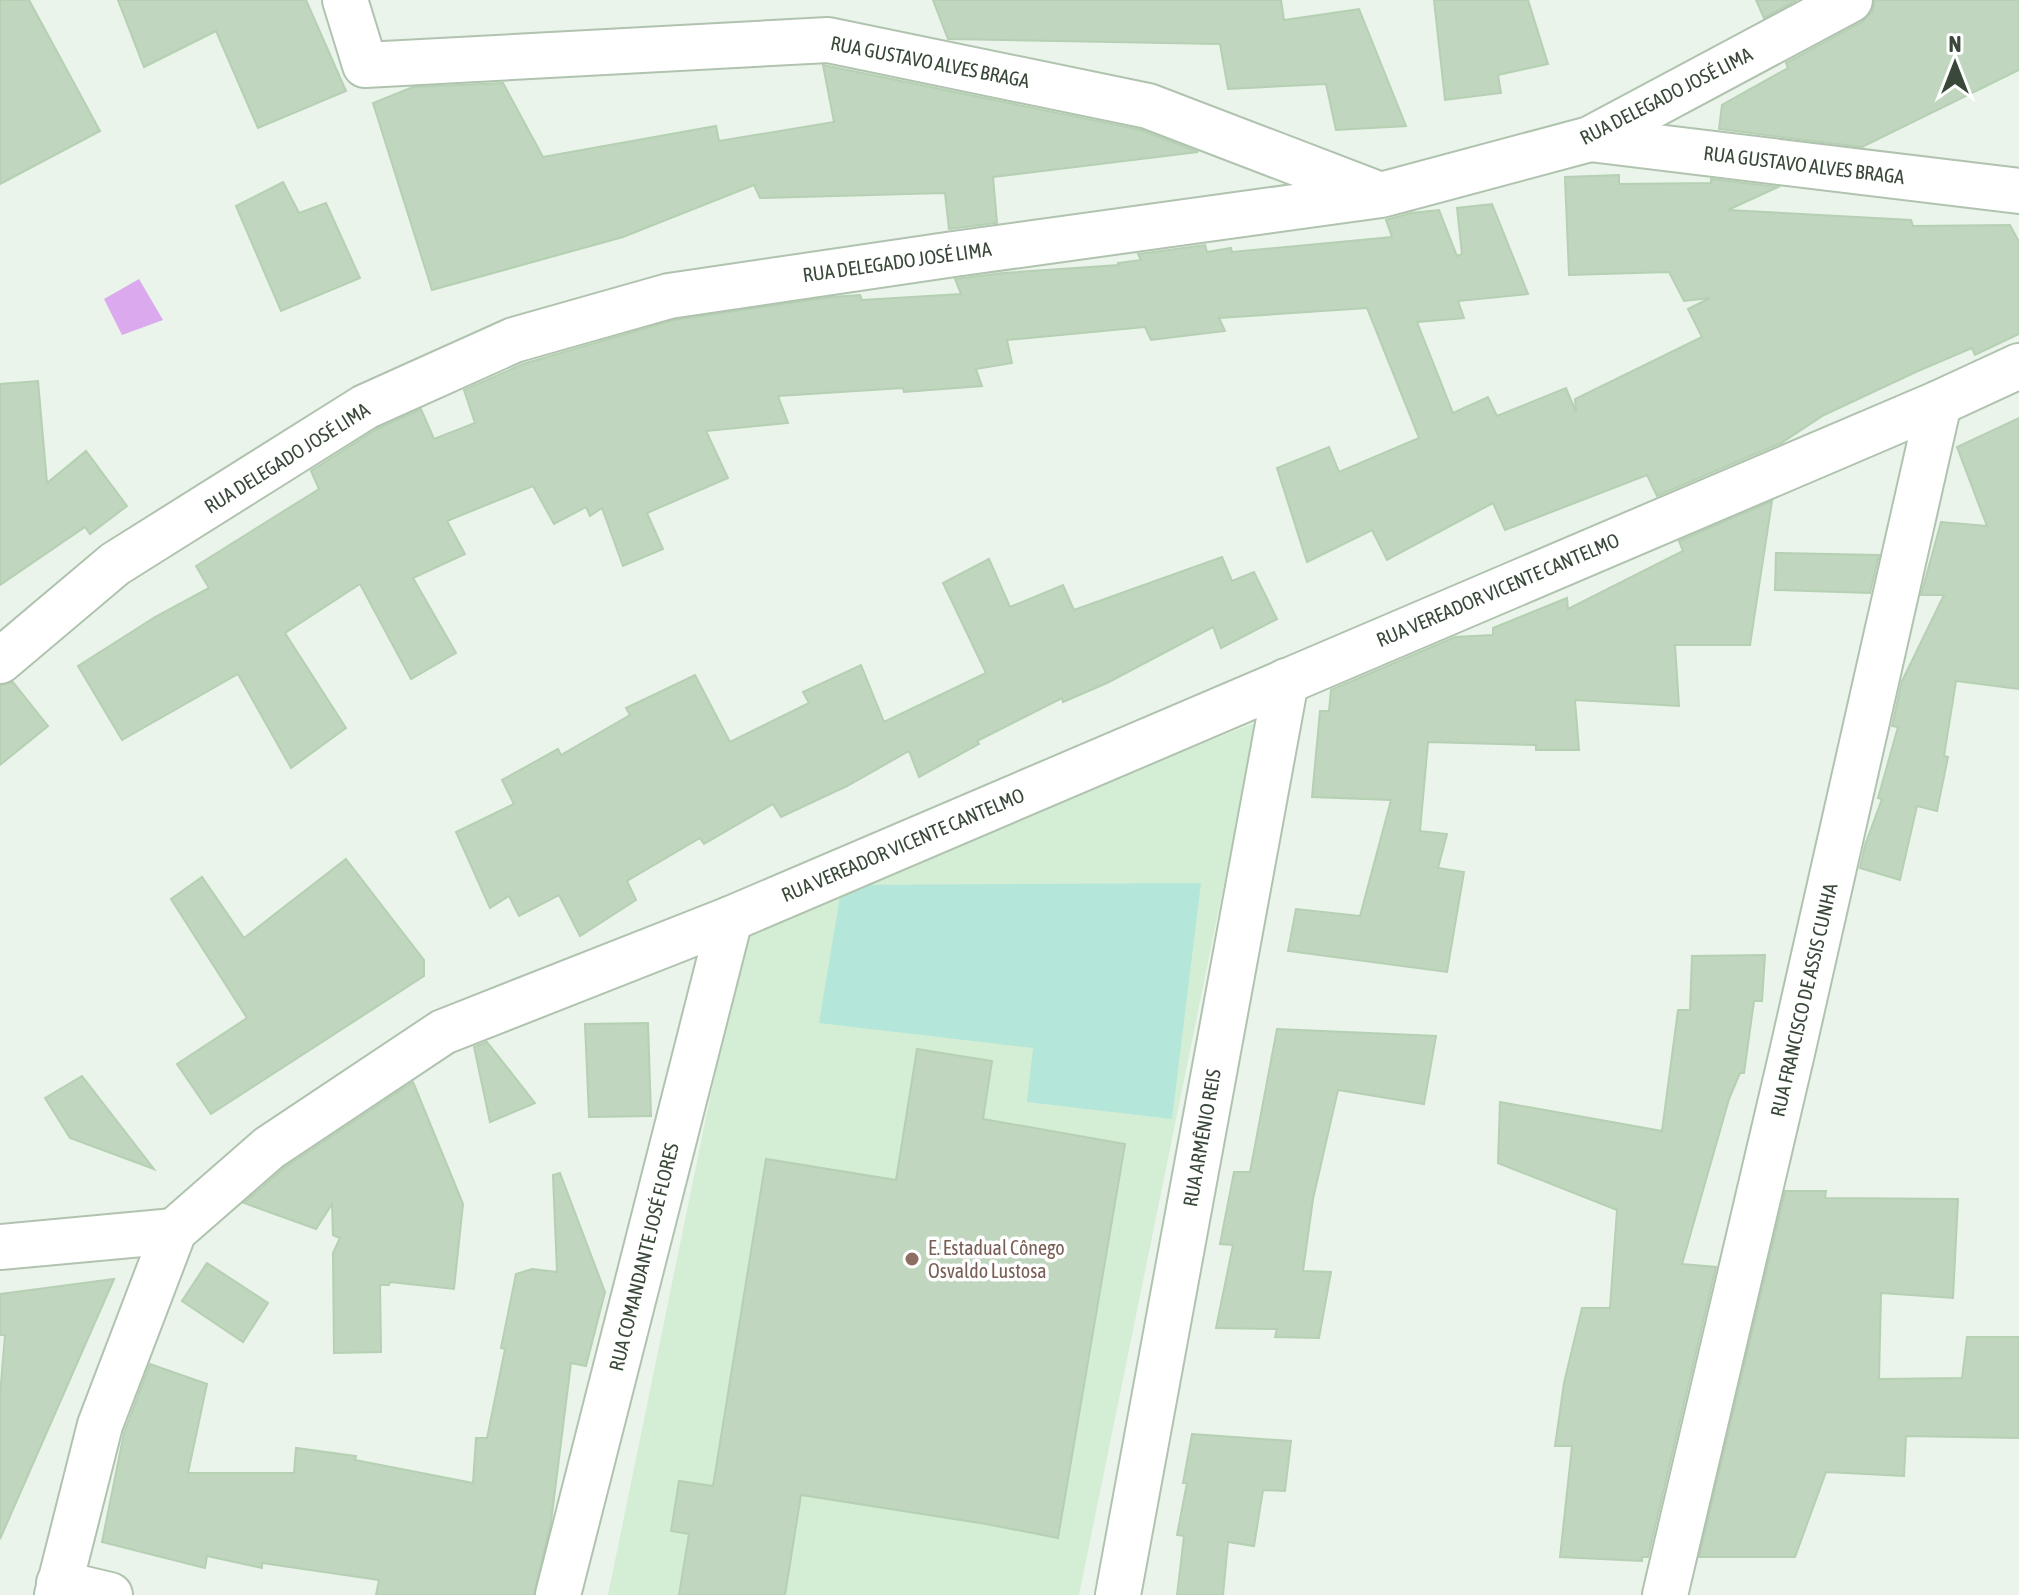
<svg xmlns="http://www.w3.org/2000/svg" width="2019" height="1595" font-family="'Asap Condensed',sans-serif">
<rect width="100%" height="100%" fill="#eaf4ea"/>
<!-- education -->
<polygon fill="#d4edd5" points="1257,722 1079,1595 608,1595 746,923"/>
<!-- green -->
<polygon fill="#b4e7da" points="1201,883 1172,1119 1027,1102 1033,1048 819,1023 842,885"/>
<!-- water -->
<polygon fill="#daa9ee" points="139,279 163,320 122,335 104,299"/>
<!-- building -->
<g fill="#c1d6bf" stroke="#b5d0b3" stroke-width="2">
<polygon points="0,0 29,0 100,131 0,184"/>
<polygon points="118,0 306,0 346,91 258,128 216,31 144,67"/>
<polygon points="933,0 1281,0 1284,20 1359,9 1406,126 1336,130 1326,84 1228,89 1220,44 948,39"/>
<polygon points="1434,0 1528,0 1548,64 1498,75 1501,93 1445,100"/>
<polygon points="1756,0 1797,0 1764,18"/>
<polygon points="1875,0 2019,0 2019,70 1862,147 1719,129 1722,105 1788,68 1786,63 1862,22 1872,12"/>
<polygon points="823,65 1141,130 1198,152 993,177 997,223 949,229 945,193 760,198 754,185 623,237 432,290 373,103 413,87 503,83 543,157 716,126 719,141 834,122"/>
<polygon points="1619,175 1619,184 1711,183 1711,179 1778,187 1728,210 1911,220 1913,226 2010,225 2019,242 2019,334 1975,355 1972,348 1918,371 1824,415 1781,443 1657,496 1647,475 1505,530 1493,503 1387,560 1372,530 1307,562 1277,468 1329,447 1339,472 1419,438 1367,308 1219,318 1225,331 1151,340 1145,327 1007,340 1012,363 976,369 982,386 904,392 903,388 778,396 788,423 706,431 728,478 647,513 663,549 623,566 602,508 590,516 586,507 554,524 533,486 447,521 465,554 413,578 456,653 411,679 360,584 285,633 346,728 291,768 238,674 122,740 78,666 155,617 209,588 196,566 319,489 311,471 377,429 421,409 434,439 475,423 464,390 523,364 674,320 831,297 860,295 862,300 961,294 955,279 1003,273 1119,265 1118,263 1141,260 1138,254 1205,245 1207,252 1231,248 1232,252 1392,237 1386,220 1411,213 1439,210 1457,256 1462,254 1457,208 1492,204 1528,294 1458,301 1464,318 1417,322 1453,413 1488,397 1497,416 1566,388 1576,412 1575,399 1702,337 1688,309 1710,298 1684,301 1669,272 1569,275 1565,177"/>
<polygon points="283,182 299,213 326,203 360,278 281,311 236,206"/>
<polygon points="38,381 47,483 86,451 127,506 90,534 85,527 0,585 0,384"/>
<polygon points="2019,418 2019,689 1956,681 1944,756 1948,757 1937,811 1917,806 1900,880 1860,868 1865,845 1882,799 1878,798 1898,727 1892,726 1902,681 1944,595 1921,595 1941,522 1987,526 1957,447"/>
<polygon points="1772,501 1750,645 1675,645 1679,706 1575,700 1579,750 1536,750 1536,745 1428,742 1420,831 1447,834 1438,868 1464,872 1447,972 1288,951 1296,909 1360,916 1391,800 1312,797 1320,711 1329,711 1331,690 1455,637 1493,635 1493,628 1567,598 1568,609 1683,551 1679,541"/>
<polygon points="1776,553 1879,555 1870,593 1775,590"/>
<polygon points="1222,557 1232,581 1254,572 1277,619 1221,648 1213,627 1107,683 1063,702 1062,698 977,741 979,744 919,777 909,751 847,786 781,817 773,804 704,844 700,838 627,881 636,900 580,936 559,895 519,916 509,896 490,908 456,832 514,804 502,780 558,749 561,755 630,715 626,708 695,675 730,742 809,703 803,692 861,665 884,722 986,673 943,583 989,559 1010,607 1063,585 1074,610"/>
<polygon points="13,682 48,726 0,765 0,685"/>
<polygon points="346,859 424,960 424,976 211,1114 177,1064 247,1018 171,899 202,877 244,938"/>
<polygon points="1765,955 1762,1001 1754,1001 1744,1073 1740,1073 1729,1099 1682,1264 1716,1267 1648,1557 1642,1557 1642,1561 1560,1557 1572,1446 1555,1446 1564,1383 1582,1308 1610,1308 1617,1210 1498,1163 1500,1102 1662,1131 1678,1010 1690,1010 1692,956"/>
<polygon points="648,1023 651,1116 589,1117 585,1024"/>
<polygon points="1277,1029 1436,1036 1424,1104 1338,1090 1313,1199 1303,1271 1331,1272 1319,1338 1275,1337 1277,1329 1216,1328 1233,1245 1220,1244 1234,1172 1250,1172"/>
<polygon points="487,1042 535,1103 490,1122 474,1047"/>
<polygon points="917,1049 992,1061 983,1119 1125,1144 1058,1538 986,1524 801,1495 785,1595 679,1595 689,1534 671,1531 679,1481 713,1486 766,1159 896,1180"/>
<polygon points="82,1076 154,1169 70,1138 45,1098"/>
<polygon points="413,1082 463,1204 454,1289 390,1282 389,1285 380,1285 381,1352 334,1353 333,1253 340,1238 333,1235 332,1204 316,1229 244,1203 284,1168"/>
<polygon points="560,1173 605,1292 586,1366 571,1363 551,1522 534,1595 376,1595 379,1580 262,1563 262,1568 207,1556 205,1568 102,1542 124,1433 150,1364 207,1384 188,1473 294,1473 296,1448 356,1456 355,1460 473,1483 476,1438 487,1438 505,1349 501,1348 516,1274 532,1269 557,1272 553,1175"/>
<polygon points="1785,1191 1826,1191 1825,1198 1958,1199 1953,1298 1881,1293 1879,1379 1962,1378 1967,1337 2019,1337 2019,1438 1906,1436 1904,1476 1826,1472 1795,1557 1699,1557"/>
<polygon points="207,1263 268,1303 243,1342 182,1301"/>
<polygon points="114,1279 78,1361 0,1539 0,1396 5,1335 0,1335 0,1294"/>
<polygon points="1192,1434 1291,1441 1285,1491 1263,1490 1254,1546 1228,1542 1223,1595 1177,1595 1184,1536 1177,1535 1187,1483 1183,1483"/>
</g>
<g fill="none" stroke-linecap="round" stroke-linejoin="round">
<!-- minor casing -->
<g stroke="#b0c3af" stroke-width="48">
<g id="minor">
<polyline points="345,0 365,65 828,40 1148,106 1378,194"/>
<polyline points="1590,139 2019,191"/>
<polyline points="0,661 115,564 365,407 514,340 669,296 954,254 1381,195 1590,139 1850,0"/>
<polyline points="0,1247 174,1231"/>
<polyline points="59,1583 110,1595"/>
<polyline points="57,1595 100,1425 174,1231 269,1148 443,1032 730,919 1939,403 2019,366"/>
<polyline points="558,1595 730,919"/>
<polyline points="1118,1595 1286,681"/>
<polyline points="1665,1595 1792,1053 1939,403"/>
</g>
</g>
<!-- minor -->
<use href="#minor" stroke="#fff" stroke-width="44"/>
</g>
<!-- markers -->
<circle fill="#8d6e63" stroke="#fff" stroke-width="3" cx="912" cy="1259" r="8"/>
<g text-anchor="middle" stroke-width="7" stroke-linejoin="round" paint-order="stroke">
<!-- street labels -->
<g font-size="20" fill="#394838" stroke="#fff">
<text transform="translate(930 62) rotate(11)" y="7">RUA GUSTAVO ALVES BRAGA</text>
<text transform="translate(1666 96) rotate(-27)" y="7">RUA DELEGADO JOSÉ LIMA</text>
<text transform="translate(1804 165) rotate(7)" y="7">RUA GUSTAVO ALVES BRAGA</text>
<text transform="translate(897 262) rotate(-8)" y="7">RUA DELEGADO JOSÉ LIMA</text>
<text transform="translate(287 458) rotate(-32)" y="7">RUA DELEGADO JOSÉ LIMA</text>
<text transform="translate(1498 590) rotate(-23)" y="7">RUA VEREADOR VICENTE CANTELMO</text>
<text transform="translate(903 845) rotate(-23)" y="7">RUA VEREADOR VICENTE CANTELMO</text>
<text transform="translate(1804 1000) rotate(-77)" y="7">RUA FRANCISCO DE ASSIS CUNHA</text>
<text transform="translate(1202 1138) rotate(-80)" y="7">RUA ARMÊNIO REIS</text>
<text transform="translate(644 1257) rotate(-76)" y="7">RUA COMANDANTE JOSÉ FLORES</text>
</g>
<!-- education labels -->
<g font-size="20" fill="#785e54" stroke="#fff" text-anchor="start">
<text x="928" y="1255">E. Estadual Cônego<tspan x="928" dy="23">Osvaldo Lustosa</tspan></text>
</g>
</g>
<!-- north arrow -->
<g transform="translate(1955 64)" stroke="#ffffff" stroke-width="6" paint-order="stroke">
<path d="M0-6L14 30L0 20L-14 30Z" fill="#394838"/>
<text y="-12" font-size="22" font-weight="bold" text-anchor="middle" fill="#394838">N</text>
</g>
</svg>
